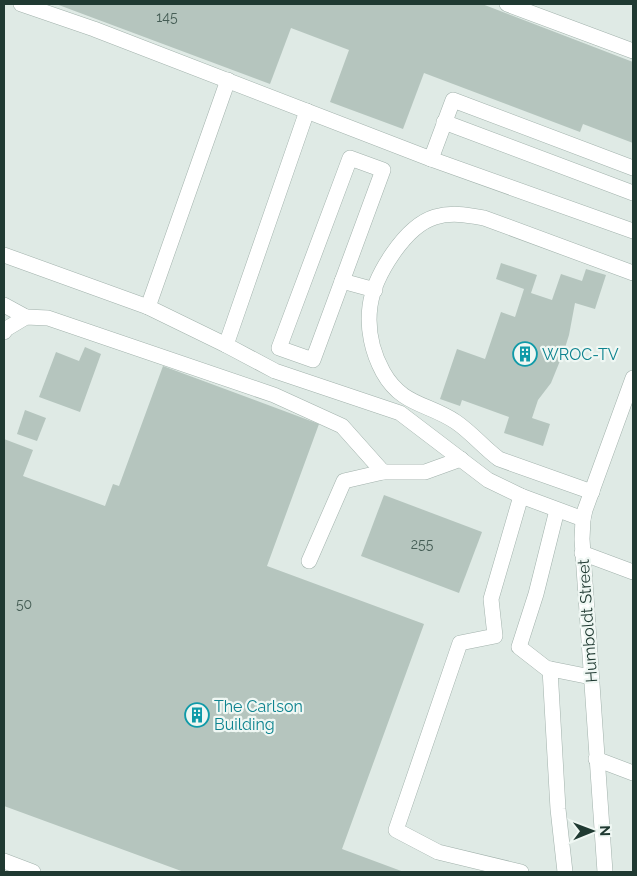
<svg xmlns="http://www.w3.org/2000/svg" width="637" height="876" font-family="Raleway,sans-serif">
<rect width="100%" height="100%" fill="#dfeae5"/>
<!-- building -->
<g fill="#b5c5be">
<polygon points="56,4 482,4 633,62 633,143 583,124 580,132 424,73 403,129 330,102 349,50 291,28 270,84"/>
<polygon points="501,263 537,275 531,293 552,300 561,274 582,281 586,269 606,275 595,309 575,303 569,335 564,351 551,383 538,400 532,418 550,424 543,446 504,433 509,417 462,400 460,406 440,399 457,349 485,359 501,312 515,317 524,289 496,279"/>
<polygon points="85,347 101,354 80,412 39,397 56,352 79,361"/>
<polygon points="163,366 319,424 267,566 424,624 342,849 404,872 184,872 4,806 4,439 33,450 23,476 105,506 113,484 119,486"/>
<polygon points="25,410 46,418 37,441 17,434"/>
<polygon points="384,495 482,532 459,593 361,556"/>
</g>
<g fill="none" stroke-linecap="round" stroke-linejoin="round">
<!-- minor casing -->
<g stroke="#a2b2ac" stroke-width="16">
<g id="minor">
<polyline points="21,4 94,29 431,159 453,100 633,168"/>
<polyline points="507,4 633,51"/>
<polyline points="307,111 226,345 275,371 400,413 488,480 521,496 583,519"/>
<polyline points="444,122 633,193"/>
<polygon points="350,158 383,170 313,360 279,348"/>
<polyline points="431,159 633,231"/>
<polyline points="4,255 148,307 226,345"/>
<polyline points="342,281 375,290"/>
<polyline points="4,305 26,317"/>
<polyline points="148,307 228,80"/>
<polyline points="4,332 6,329 26,317 48,318 274,395 342,426 383,472"/>
<path d="M592,492L499,459C484,448 472,433 456,422C428,403 402,406 383,372C372,352 367,328 370,306C374,276 405,226 435,217C452,212 467,215 484,218L633,273"/>
<polyline points="557,510 536,594 519,647 546,668 591,677"/>
<polyline points="582,553 633,572"/>
<polyline points="309,561 344,481 383,472 425,472 461,459"/>
<polyline points="550,669 558,809 565,872"/>
<polyline points="596,759 633,773"/>
<polyline points="4,861 33,872"/>
<polyline points="521,872 438,852 396,830 460,643 495,636 491,599 521,496"/>
<polyline points="605,872 582,539 583,519 585,510 633,378"/>
</g>
</g>
<!-- minor -->
<use href="#minor" stroke="#fff" stroke-width="15"/>
</g>
<!-- icons -->
<defs>
<g id="building-ring" transform="scale(1.25)"><circle r="9.5" fill="#eff7f3" stroke="#0f9aa8" stroke-width="1.5"/><path d="M-4-6H4V6H1V3H-1V6H-4ZM-2.5-4.3h1.7v1.8h-1.7ZM.8-4.3h1.7v1.8H.8ZM-2.5-1h1.7V.8h-1.7ZM.8-1h1.7V.8H.8Z" fill="#0f9aa8"/></g>
</defs>
<g fill-rule="evenodd">
<use href="#building-ring" x="525" y="354"/>
<use href="#building-ring" x="197" y="715"/>
</g>
<g text-anchor="middle" stroke-width="4.5" stroke-linejoin="round" paint-order="stroke">
<!-- number labels -->
<g font-size="14" fill="#455d55">
<text x="167" y="22">145</text>
<text x="422" y="549">255</text>
<text x="24" y="609">50</text>
</g>
<!-- culture labels -->
<g font-size="16" fill="#0d838f" stroke="#eff7f3" text-anchor="start">
<text x="542" y="360">WROC-TV</text>
<text x="214" y="712">The Carlson<tspan x="214" dy="18">Building</tspan></text>
</g>
<!-- street labels -->
<g font-size="16" fill="#203a32" stroke="#eff7f3">
<text transform="translate(587 621) rotate(-94)" y="6">Humboldt Street</text>
</g>
</g>
<!-- border -->
<rect width="637" height="876" fill="none" stroke="#203a32" stroke-width="10"/>
<!-- north arrow -->
<g transform="translate(592 831) rotate(89)" stroke="#eff7f3" stroke-width="4" paint-order="stroke">
<path d="M0-4L9 19L0 12L-9 19Z" fill="#203a32"/>
<text y="-8" font-size="14" font-weight="bold" text-anchor="middle" fill="#203a32">N</text>
</g>
</svg>
